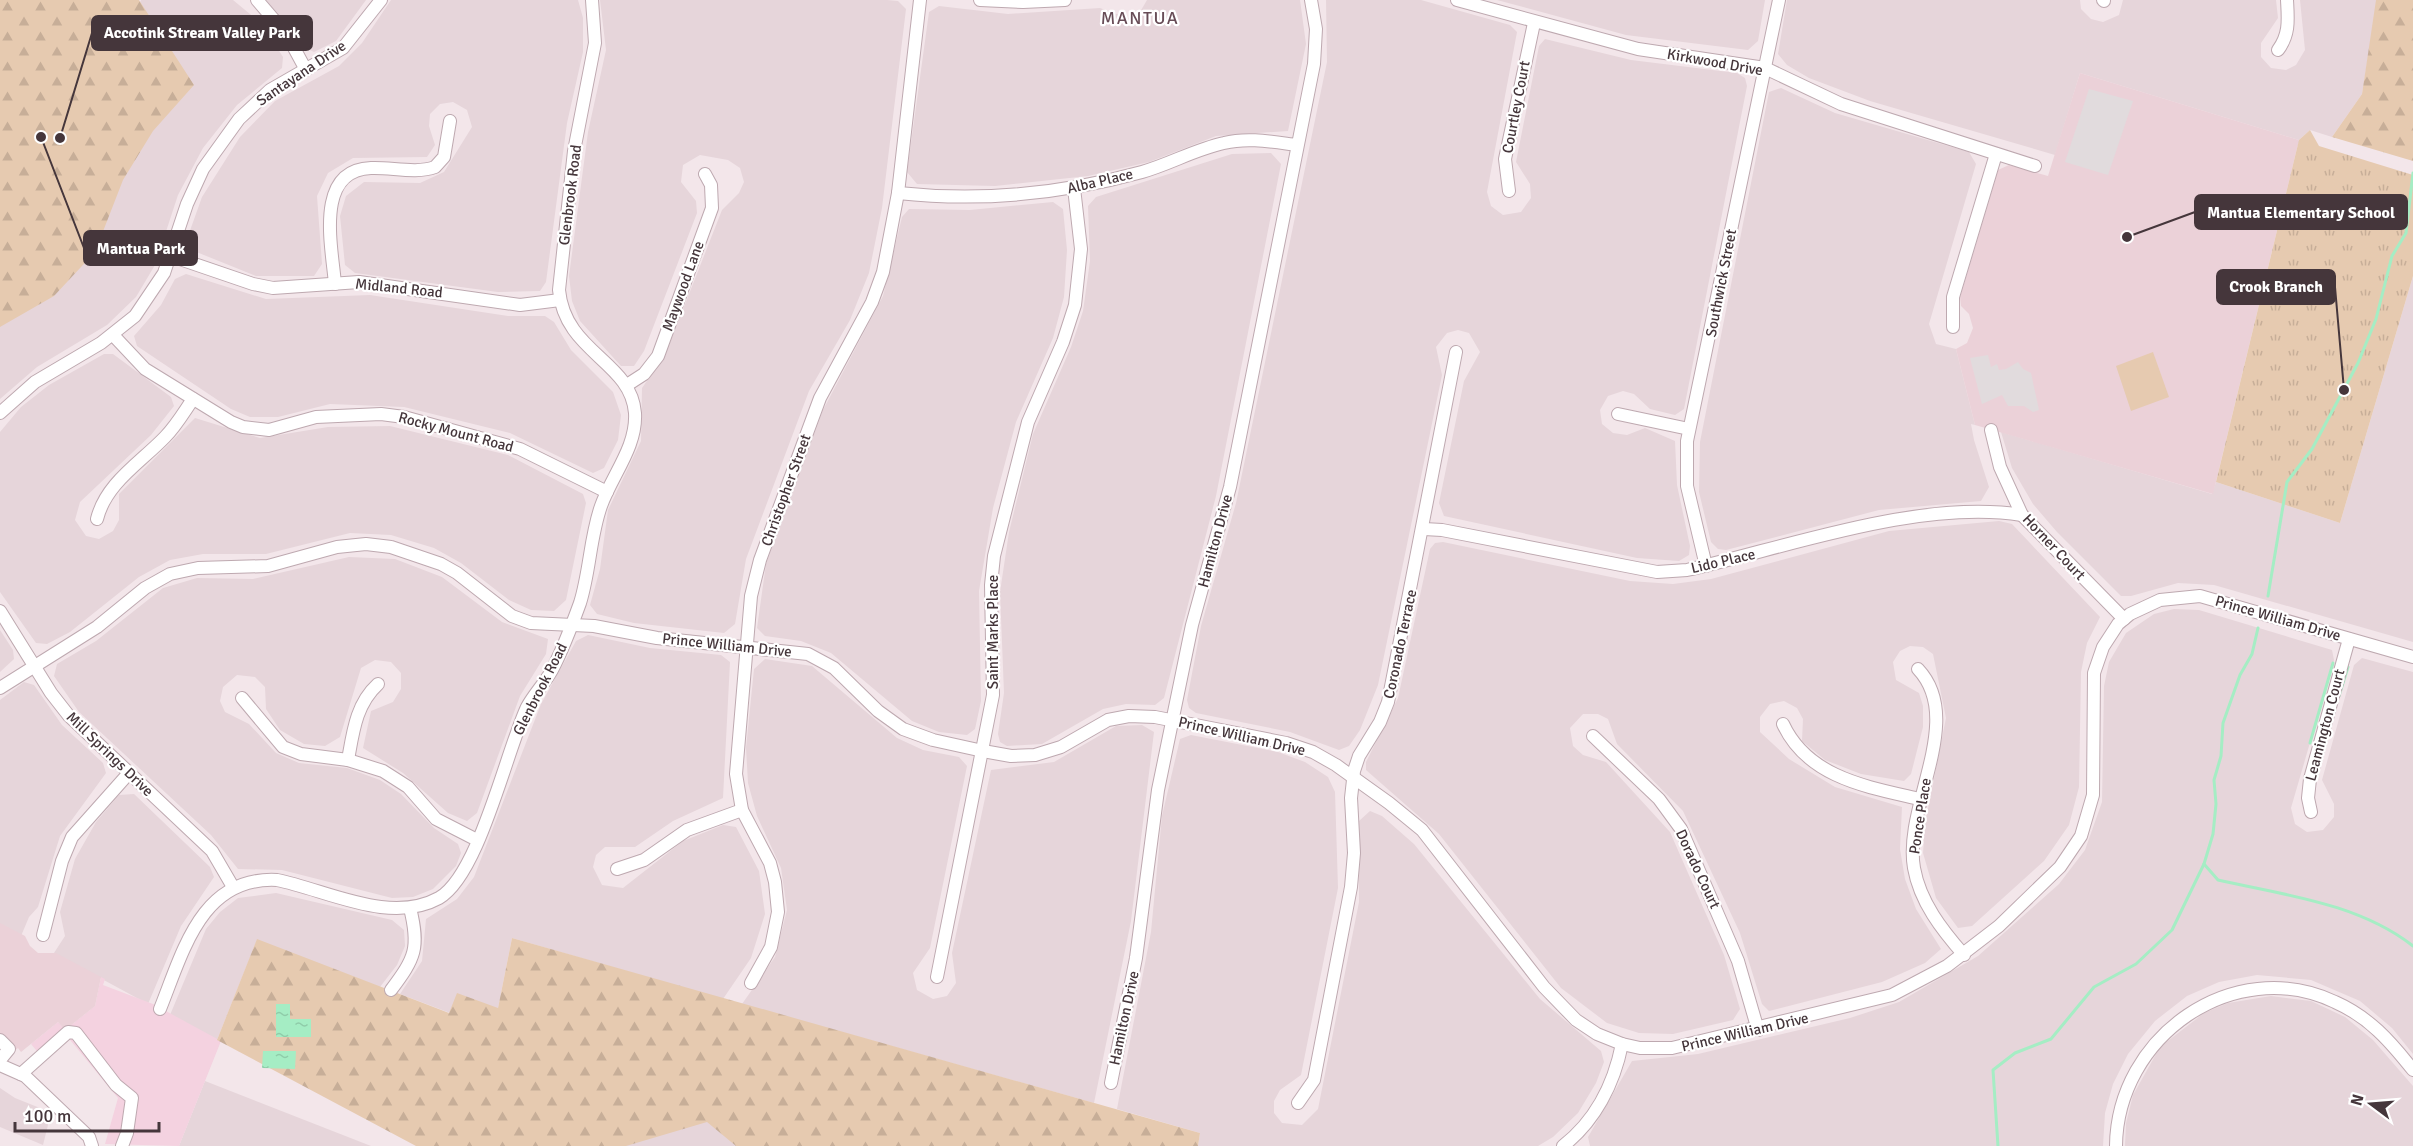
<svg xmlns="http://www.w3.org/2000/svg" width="2413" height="1146" font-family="Signika,sans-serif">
<defs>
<pattern id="grass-tufts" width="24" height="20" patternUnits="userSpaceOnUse" patternTransform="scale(1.5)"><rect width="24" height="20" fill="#e6cab0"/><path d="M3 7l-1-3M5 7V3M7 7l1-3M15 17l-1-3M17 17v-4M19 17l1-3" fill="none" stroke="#c7ae98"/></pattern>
<pattern id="forest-firs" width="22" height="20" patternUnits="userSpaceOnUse" patternTransform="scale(1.5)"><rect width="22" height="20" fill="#e6cab0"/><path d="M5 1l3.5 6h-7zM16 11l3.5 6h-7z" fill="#c7ae98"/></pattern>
<pattern id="water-ripples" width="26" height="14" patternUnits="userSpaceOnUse" patternTransform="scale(1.5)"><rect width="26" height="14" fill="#a5edc4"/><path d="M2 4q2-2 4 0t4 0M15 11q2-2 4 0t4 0" fill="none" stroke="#8fcca9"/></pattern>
</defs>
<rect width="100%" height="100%" fill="#f3e6ea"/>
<!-- residential -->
<g fill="#e6d5da">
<polygon points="141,0 233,0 261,23 283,57 282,68 237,105 203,148 178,195 155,265 136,297 107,325 37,367 0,399 0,297"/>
<polygon points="266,0 366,0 336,41 314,52 303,47"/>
<polygon points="391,0 578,0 583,18 583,52 567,123 546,282 540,291 498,292 355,273 345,265 340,216 346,196 364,182 420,183 444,172 472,127 467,110 453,102 440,104 430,114 429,126 435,145 427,157 353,158 328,173 317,196 322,264 314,276 256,276 189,249 187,239 202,197 240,137 275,101 339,66 362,43"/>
<polygon points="600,0 887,0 898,1 906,9 882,208 869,273 850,320 809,391 746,559 735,624 724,633 634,623 597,614 590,605 600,569 608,510 641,441 642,388 665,355 722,210 739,193 744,182 740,168 728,160 700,155 683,165 681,182 696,201 697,213 644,351 634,366 621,366 580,321 572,301 569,276 588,132 606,50"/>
<polygon points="1147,0 1300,0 1306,44 1288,131 1216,136 1149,162 1088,176 995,186 917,184 907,172 929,12 939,6 1008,14 1100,8 1128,18 1140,12"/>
<polygon points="1326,0 1421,0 1510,25 1517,32 1487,192 1491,206 1503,215 1521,212 1531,198 1530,184 1516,162 1539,46 1545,39 1631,60 1737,73 1745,78 1747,86 1684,409 1675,415 1650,409 1634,394 1623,391 1608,396 1600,410 1602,424 1613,433 1627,435 1645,428 1675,441 1677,485 1690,546 1689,555 1679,561 1637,558 1444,516 1439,503 1464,381 1480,352 1469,333 1458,330 1447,333 1436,347 1442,375 1378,685 1360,730 1349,746 1339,750 1290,732 1196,713 1189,708 1187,700 1201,626 1236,503 1327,62"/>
<polygon points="1497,0 1765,0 1758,41 1748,50 1626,35"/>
<polygon points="1787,0 2080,0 2081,9 2091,19 2103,22 2119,15 2123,0 2276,0 2278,18 2261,43 2261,57 2271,68 2286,70 2296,65 2305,50 2300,0 2376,0 2376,8 2362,94 2332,137 2310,130 2299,140 2080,73 2055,155 1870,101 1809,78 1787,65 1778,54"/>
<polygon points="1781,88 1835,113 1969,152 1976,164 1929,324 1936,344 1956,349 1975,425 1971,424 1974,440 1989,487 1981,501 1879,510 1726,550 1718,549 1711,542 1699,492 1700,442 1769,92"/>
<polygon points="1271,153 1281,164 1216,496 1164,698 1155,705 1126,704 1103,709 1042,744 1007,746 1000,742 998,734 1004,693 1000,592 1009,532 1033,434 1071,347 1083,311 1090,261 1088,206 1096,197 1232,154"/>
<polygon points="1053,202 1063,209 1067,250 1064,297 1053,338 1016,422 993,508 979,591 981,701 975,729 967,735 939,732 912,721 831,653 801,641 765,636 757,628 766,564 823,410 883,296 902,217 909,209 970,210"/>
<polygon points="186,274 266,299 370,295 508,316 545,316 554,322 571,350 613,392 621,415 618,440 604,468 593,473 510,433 404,407 330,404 278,417 250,417 231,409 137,346 134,336 161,305 175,279"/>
<polygon points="2413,276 2413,642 2214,585 2178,583 2131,596 2121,596 2057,532 2033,504 2012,468 2001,432 2212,494 2216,482 2340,523"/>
<polygon points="104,354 113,354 171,397 174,406 151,435 80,502 75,520 86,536 99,539 113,531 119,520 119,494 195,418 260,438 328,427 390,426 508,455 583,494 586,503 566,600 554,611 531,610 509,600 461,563 434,548 391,535 350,533 266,554 203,554 170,560 139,577 70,632 47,644 36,643 0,592 0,432 21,407 49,385"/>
<polygon points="1999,521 2012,524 2100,617 2087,643 2081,672 2079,787 2069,825 2044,861 1972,926 1958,928 1936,898 1923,853 1925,824 1946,718 1933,654 1923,647 1910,646 1900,651 1893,662 1896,680 1919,693 1923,706 1923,727 1911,774 1904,781 1861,774 1825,760 1802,741 1803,719 1797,708 1784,701 1770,704 1760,717 1760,732 1789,759 1835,787 1902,807 1900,849 1905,879 1916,909 1941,949 1925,963 1882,982 1769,1011 1762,1004 1740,933 1683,811 1617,744 1608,719 1598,714 1583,714 1570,728 1573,746 1583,755 1606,762 1670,832 1724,955 1740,1009 1733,1020 1673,1034 1639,1033 1607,1023 1561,988 1439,834 1366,770 1366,762 1398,698 1430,549 1435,543 1443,542 1630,581 1673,584 1711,579 1889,531"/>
<polygon points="349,557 395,559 442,577 502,622 548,639 546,654 520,696 477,813 467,821 448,813 403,773 363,748 371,711 393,702 401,689 401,673 391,662 375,660 361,668 340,737 325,746 304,744 280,730 266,709 265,687 255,677 237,675 223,687 220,701 225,712 249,724 276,753 299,763 347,768 380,780 401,794 434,828 458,844 461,853 456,866 433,889 413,897 392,898 282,870 238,869 211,835 79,712 54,676 57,664 96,641 163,588 197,578 253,579"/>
<polygon points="2174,609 2199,610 2332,650 2334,660 2291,808 2295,824 2307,832 2323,830 2334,817 2334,804 2322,780 2354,665 2362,658 2413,672 2413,1054 2392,1028 2360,1001 2311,980 2257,975 2219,982 2187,996 2155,1021 2128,1054 2113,1084 2105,1113 2103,1146 1590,1146 1588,1137 1632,1061 1698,1054 1850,1018 1899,1002 1978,956 2059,884 2085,850 2102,802 2104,686 2109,662 2126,633 2154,614"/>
<polygon points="0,630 13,650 14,659 0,672"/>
<polygon points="588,635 650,648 721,655 730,662 723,798 673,821 635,847 605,847 596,855 593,867 602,885 623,888 683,841 723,825 736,827 759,871 765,914 751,958 723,999 512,938 498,1008 450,1013 400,994 422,961 426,919 457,899 474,877 541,704 576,641"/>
<polygon points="765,659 812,666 897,738 923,750 959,757 967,766 930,948 913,973 917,990 933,999 947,996 956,983 952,953 991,770 1054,762 1116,726 1142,725 1154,732 1131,921 1094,1103 742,1004 775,957 787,910 781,868 757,816 748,783 746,748 754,669"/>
<polygon points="24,682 34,685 62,725 103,763 106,773 60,836 38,907 29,917 21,936 0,924 0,700"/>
<polygon points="1191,735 1278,752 1305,762 1328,777 1335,792 1338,888 1301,1075 1280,1090 1274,1101 1274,1113 1282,1123 1302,1125 1318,1109 1359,902 1359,821 1370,811 1382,816 1414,844 1540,999 1601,1051 1604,1062 1596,1083 1578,1113 1553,1137 1538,1146 1198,1146 1200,1133 1117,1109 1151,932 1162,816 1180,739"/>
<polygon points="134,794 210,867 214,877 181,926 148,1004 54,953 65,936 60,912 75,859 96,822 119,795"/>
<polygon points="276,893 392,920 404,930 405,946 397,965 380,987 257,940 217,1040 170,1015 206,929 220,912 238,898"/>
<polygon points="2271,996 2311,1001 2345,1017 2373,1040 2413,1086 2413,1146 2125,1146 2126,1123 2133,1095 2160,1047 2204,1013 2228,1003"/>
<polygon points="205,1081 371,1146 179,1146"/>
<polygon points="0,1088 15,1098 55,1114 52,1121 49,1121 43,1145 0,1127"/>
<polygon points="701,1113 742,1146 596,1146"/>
</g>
<!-- commercial -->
<polygon fill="#f4d2e0" points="101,977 105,979 103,985 153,1004 221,1041 179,1146 105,1144 118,1098 66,1035 41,1056 31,1044 58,1022 65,1030 95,1006"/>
<!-- education -->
<g fill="#ebd1d8">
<polygon points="2080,73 2299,140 2213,494 1975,425 1956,349 1967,343 1973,328 1969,314 1961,306 1960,297 1998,170 2009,165 2048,176"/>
<polygon points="0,923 25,936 30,946 38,953 56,953 101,977 95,1006 65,1030 58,1022 21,1052 18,1048 3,1060 0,1058"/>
</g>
<!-- grass -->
<polygon fill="url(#grass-tufts)" points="2310,130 2319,146 2413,175 2413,276 2340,523 2216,482 2299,140"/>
<!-- forest -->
<g fill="url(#forest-firs)">
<polygon points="0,0 139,0 194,85 153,131 123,180 95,252 54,296 0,327"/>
<polygon points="2376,0 2413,0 2413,161 2332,137 2362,94"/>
<polygon points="512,938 1200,1133 1198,1146 736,1146 707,1122 626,1146 416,1146 217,1040 257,939 449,1013 457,993 498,1008"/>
</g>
<!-- pitch -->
<polygon fill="#e6cab0" points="2153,352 2169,397 2131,411 2116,366"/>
<!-- parking -->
<g fill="#e1dbdd">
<polygon points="2089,89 2133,101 2108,175 2065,162"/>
<polygon points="1988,355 1991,367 1997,364 1999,370 2006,369 2018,362 2023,369 2031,373 2039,410 2033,412 2024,406 2008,406 2002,395 1982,404 1970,358"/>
</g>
<!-- water -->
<g fill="url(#water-ripples)">
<polygon points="276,1004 290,1004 290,1019 311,1019 311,1037 276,1037"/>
<polygon points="263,1051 296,1051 295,1069 262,1068"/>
</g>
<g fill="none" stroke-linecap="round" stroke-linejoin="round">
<!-- stream -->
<g stroke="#a5edc4" stroke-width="3">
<polyline points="2268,596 2287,482 2312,449 2358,363 2376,319 2392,256 2406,233 2413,173"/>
<polyline points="2339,696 2348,667"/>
<polyline points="2310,743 2333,663"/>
<path d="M2204,864L2218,880C2284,895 2358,903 2413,946"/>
<polyline points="1998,1146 1993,1070 2015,1053 2051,1039 2094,987 2136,964 2172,930 2204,864 2213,834 2216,804 2214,780 2221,756 2223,723 2240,675 2252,654 2258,628"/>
</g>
<!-- minor casing -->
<g stroke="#bea9b0" stroke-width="14">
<g id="minor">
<polyline points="257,0 287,35 306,70"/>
<polyline points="980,0 1023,2 1065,0"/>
<polyline points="1457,0 1638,49 1765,68 1841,104 2035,166"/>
<polyline points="2103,0 2104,1"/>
<path d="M2278,50C2290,34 2288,19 2287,0"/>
<polyline points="1509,191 1505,159 1534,23"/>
<path d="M898,193C981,202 1062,194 1142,172C1170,164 1196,149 1224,143C1248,137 1273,142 1297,145"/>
<polyline points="171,256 253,284 273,288 359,282 520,305 560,300"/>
<path d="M335,284C332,247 314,170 371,168C391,167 416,174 435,167L444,157L450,121"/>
<polyline points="1953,327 1953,297 1996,154"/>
<polyline points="113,335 145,369 231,422 243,427 269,430 316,417 381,414 404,417 520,449 607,492"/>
<polyline points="627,385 644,374 658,356 712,208 711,185 705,174"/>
<polyline points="0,413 35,382 101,343 135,316 164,273 187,204 203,169 239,119 270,90 343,48 381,0"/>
<polyline points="1618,414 1689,429"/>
<polyline points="1991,430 2000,467 2022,515 2124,619"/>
<path d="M97,519C106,483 140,463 165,437C176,426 184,412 193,399"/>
<path d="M1424,529L1442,530L1657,572L1687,570C1788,547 1919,499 2022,515"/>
<polyline points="1706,566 1687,486 1687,441 1779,0"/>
<polyline points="0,611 51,693 69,716 212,851 233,887"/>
<path d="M1918,669C1966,720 1903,806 1914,868C1920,902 1942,930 1964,955"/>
<polyline points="0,688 97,627 145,588 170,574 198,568 268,566 337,547 366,544 391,547 441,564 457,573 512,616 531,623 594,626 657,638 808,654 834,668 878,711 903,729 933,740 983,751 1011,756 1035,755 1061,747 1108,720 1129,716 1155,717 1286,743 1313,752 1336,765 1389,803 1422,830 1544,987 1576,1020 1597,1034 1622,1044 1640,1048 1672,1048 1892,995 1947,966 1999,926 2060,867 2081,836 2093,795 2094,673 2103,647 2118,624 2130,614 2160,600 2200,596 2413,657"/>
<polyline points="242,698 283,747 301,754 348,760 383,771 408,787 436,819 477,840"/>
<path d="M1783,724C1808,778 1868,787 1920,799"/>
<polyline points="1593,736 1659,799 1681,829 1738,961 1758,1030"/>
<path d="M348,760C353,732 356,704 378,684"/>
<polyline points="2311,812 2308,798 2310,779 2349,639"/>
<polyline points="617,869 644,860 687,830 742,810"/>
<polyline points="43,935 62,861 72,837 129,773"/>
<polyline points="937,977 993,695 991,585 994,556 1028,422 1063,342 1075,305 1081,249 1074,188"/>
<polyline points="751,983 771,947 778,912 775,882 770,863 742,810 736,774 751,596 760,560 820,398 872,302 883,272 898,193 920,0"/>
<path d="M391,990C415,958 420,948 410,908"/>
<path d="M160,1009C183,952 201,876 277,880C327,890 390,925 439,898C479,875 506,752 527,707C534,694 545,683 552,670C563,649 572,625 580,603C590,571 590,537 601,506C612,475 637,447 635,413C631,361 565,353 559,290L574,151L595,43L592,0"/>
<polyline points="0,1040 9,1049 0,1060"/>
<polyline points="0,1065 25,1076 89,1137 92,1146"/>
<polyline points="21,1074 68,1032 76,1033 116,1085 132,1098 127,1133 122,1146"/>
<polyline points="1111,1083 1136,958 1158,790 1192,625 1230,487 1314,64 1316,29 1311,0"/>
<polyline points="1298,1103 1314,1080 1351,887 1354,853 1351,798 1354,771 1359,756 1380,722 1388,702 1456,352"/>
<path d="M1563,1146C1595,1121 1614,1084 1622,1044"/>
<path d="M2116,1146C2117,1037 2233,954 2335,1002C2369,1017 2390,1041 2413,1070"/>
</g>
</g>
<!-- minor -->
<use href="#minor" stroke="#fff" stroke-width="12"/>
</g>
<g text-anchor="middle" stroke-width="4.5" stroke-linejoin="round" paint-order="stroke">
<!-- street labels -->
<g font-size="15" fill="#45363b" stroke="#fff">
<text transform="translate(1715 62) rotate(10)" y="5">Kirkwood Drive</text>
<text transform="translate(301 73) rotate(-34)" y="5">Santayana Drive</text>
<text transform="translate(1516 107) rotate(-79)" y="5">Courtley Court</text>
<text transform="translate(1100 181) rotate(-13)" y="5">Alba Place</text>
<text transform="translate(570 195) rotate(-83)" y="5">Glenbrook Road</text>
<text transform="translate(1721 283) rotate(-79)" y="5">Southwick Street</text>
<text transform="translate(683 286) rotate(-70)" y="5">Maywood Lane</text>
<text transform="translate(399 288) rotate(6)" y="5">Midland Road</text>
<text transform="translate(456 432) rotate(15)" y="5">Rocky Mount Road</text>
<text transform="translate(786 490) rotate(-70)" y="5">Christopher Street</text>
<text transform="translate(1215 541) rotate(-75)" y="5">Hamilton Drive</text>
<text transform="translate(2054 547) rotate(47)" y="5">Horner Court</text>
<text transform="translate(1723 561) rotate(-13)" y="5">Lido Place</text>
<text transform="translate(2278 618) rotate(16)" y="5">Prince William Drive</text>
<text transform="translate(993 632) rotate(-90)" y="5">Saint Marks Place</text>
<text transform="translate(1400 644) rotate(-78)" y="5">Coronado Terrace</text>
<text transform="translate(727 645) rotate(6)" y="5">Prince William Drive</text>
<text transform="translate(540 689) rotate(-63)" y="5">Glenbrook Road</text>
<text transform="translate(2325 725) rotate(-75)" y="5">Leamington Court</text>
<text transform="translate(1242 736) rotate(13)" y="5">Prince William Drive</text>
<text transform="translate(110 754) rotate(44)" y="5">Mill Springs Drive</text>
<text transform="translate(1920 816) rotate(-81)" y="5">Ponce Place</text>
<text transform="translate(1698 869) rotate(65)" y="5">Dorado Court</text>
<text transform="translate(1124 1018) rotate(-78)" y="5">Hamilton Drive</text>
<text transform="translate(1745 1032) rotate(-13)" y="5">Prince William Drive</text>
</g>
<!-- quarter labels -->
<g font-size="18" letter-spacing="1.5" fill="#684d57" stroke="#fff">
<text x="1140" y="24">MANTUA</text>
</g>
</g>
<!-- callouts -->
<path fill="none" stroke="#45363b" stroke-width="2" d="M60 138L92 33M2127 237L2195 212M41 137L84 248M2344 390L2335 287"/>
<g fill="#45363b" stroke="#fff" stroke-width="2">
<circle cx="60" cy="138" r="6"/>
<circle cx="2127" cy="237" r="6"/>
<circle cx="41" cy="137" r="6"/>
<circle cx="2344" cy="390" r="6"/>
</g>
<g fill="#45363b" stroke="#45363b" stroke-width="2">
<rect x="92" y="16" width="220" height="34" rx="6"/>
<rect x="2195" y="195" width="212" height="34" rx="6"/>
<rect x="84" y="231" width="113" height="34" rx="6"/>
<rect x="2217" y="270" width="118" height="34" rx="6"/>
</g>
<g font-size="16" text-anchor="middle" font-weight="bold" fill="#fff">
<text x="202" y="38">Accotink Stream Valley Park</text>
<text x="2301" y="218">Mantua Elementary School</text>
<text x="141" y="254">Mantua Park</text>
<text x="2276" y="292">Crook Branch</text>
</g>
<!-- north arrow -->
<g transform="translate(2371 1104) rotate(286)" stroke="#ffffff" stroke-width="4.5" paint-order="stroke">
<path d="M0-4.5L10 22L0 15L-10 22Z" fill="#45363b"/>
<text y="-9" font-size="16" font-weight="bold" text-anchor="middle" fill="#45363b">N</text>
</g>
<!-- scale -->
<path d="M15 1122v9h144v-9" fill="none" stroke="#45363b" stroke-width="3"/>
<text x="24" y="1122" font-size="18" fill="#45363b" stroke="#ffffff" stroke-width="4.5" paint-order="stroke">100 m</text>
</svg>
